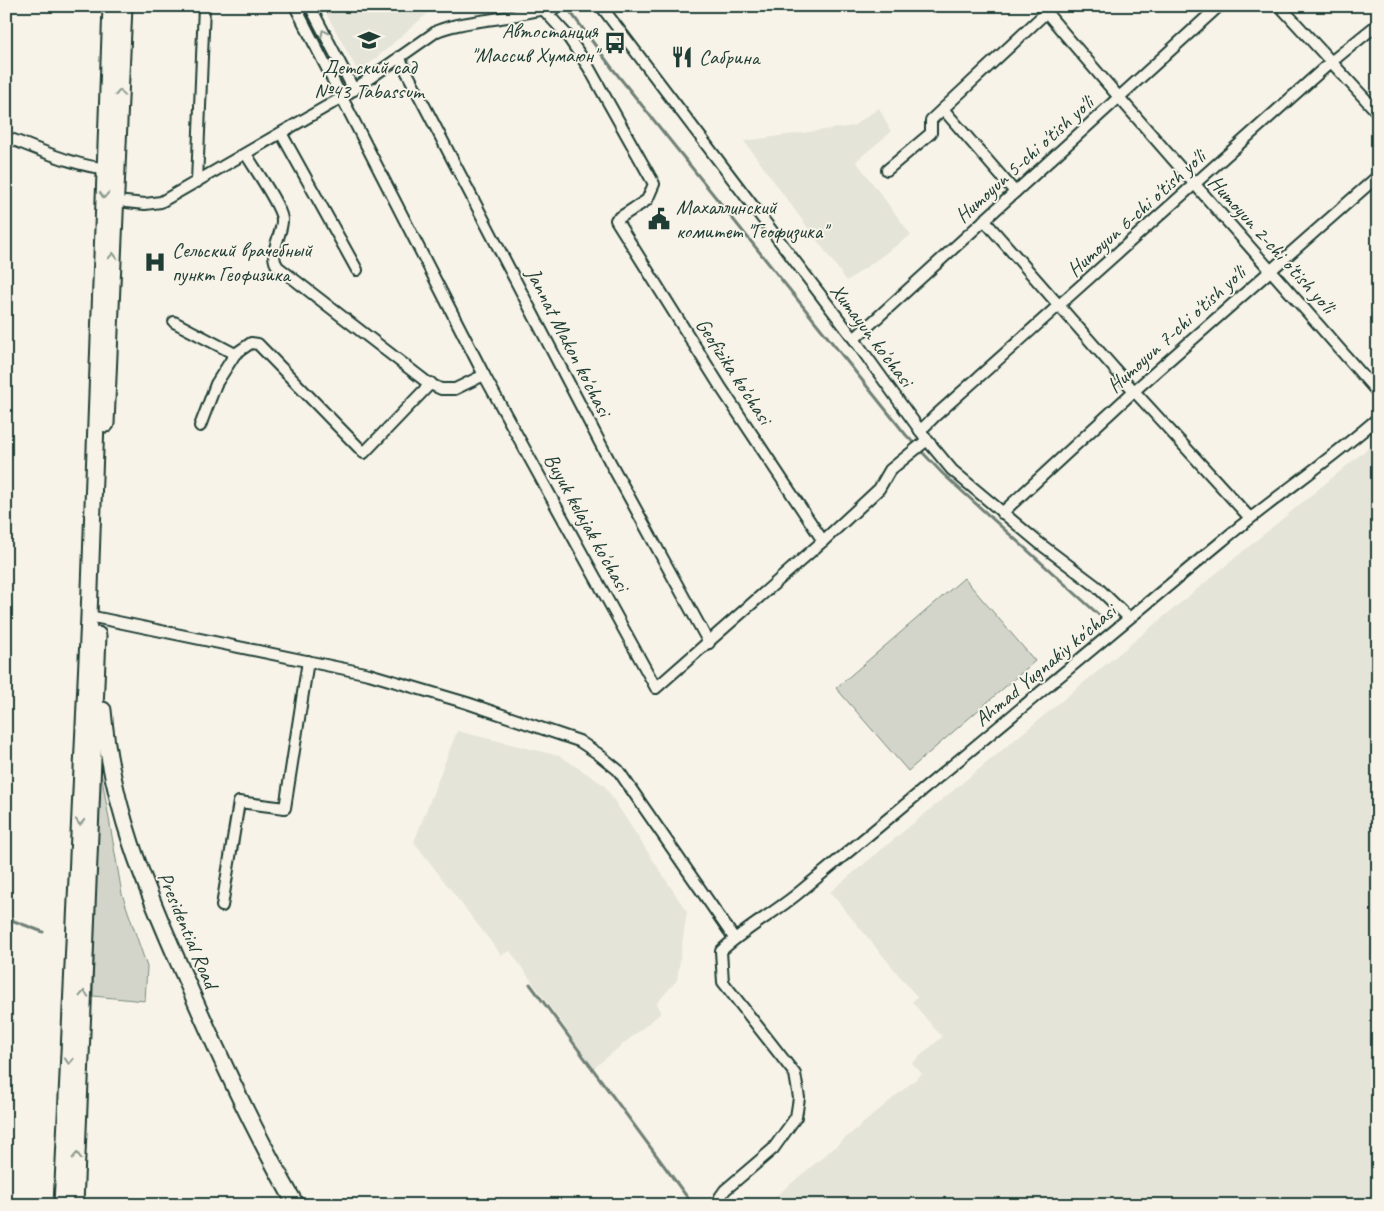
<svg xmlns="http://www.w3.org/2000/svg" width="1384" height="1211" font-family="Caveat,sans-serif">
<rect width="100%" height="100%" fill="#f7f3e8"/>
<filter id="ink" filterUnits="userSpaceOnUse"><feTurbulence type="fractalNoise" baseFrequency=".02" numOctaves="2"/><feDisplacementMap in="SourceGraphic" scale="10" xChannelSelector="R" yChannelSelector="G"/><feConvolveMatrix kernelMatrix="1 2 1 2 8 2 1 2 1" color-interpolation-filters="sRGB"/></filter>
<g filter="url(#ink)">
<!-- built -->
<g fill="#e5e4d9">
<polygon points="322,6 436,6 359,73"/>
<polygon points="879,108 891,132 856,161 911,235 847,281 744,141 853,126"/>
<polygon points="1378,440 1378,1205 771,1205 769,1202 922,1074 912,1063 942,1037 912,1002 917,997 830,892"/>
<polygon points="457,731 560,756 604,785 687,912 677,980 657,1003 661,1013 594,1068 510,951 501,955 414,842"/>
</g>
<!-- green -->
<g fill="#d3d5ca" stroke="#79897f">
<polygon points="964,578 1035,661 908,771 836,688"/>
<polygon points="99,761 122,894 147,967 145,1001 93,996"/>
</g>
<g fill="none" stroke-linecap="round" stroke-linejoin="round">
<!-- stream -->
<g stroke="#6f8077" stroke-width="3">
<polyline points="566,6 612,68 906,435 943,474 1099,615"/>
<polyline points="6,918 43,932"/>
<polyline points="530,984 693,1205"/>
<polyline points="6,1200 18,1204"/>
</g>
<!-- street casing -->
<g stroke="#1f3d34" stroke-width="14">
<g id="street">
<polyline points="295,6 484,375 656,688 823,541 879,489 890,470 927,440"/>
<polyline points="310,6 354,90"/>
<polyline points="601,6 854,339 927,440 952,470 1039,543 1096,586 1129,618"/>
<path d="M1041,6C1151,137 1266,264 1378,393"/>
<polyline points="1280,6 1378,113"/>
<polyline points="543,9 566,34 589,68 654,184 647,200 616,220 720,386 823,541"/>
<polyline points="399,57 610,462 709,643"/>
<polyline points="943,109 1015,192"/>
<polyline points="281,133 357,270"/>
<path d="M6,137C38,149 76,167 110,169"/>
<path d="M246,154C254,168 280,204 282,219C283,234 267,254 278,267L428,383L441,389H455L484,375"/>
<polyline points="887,170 931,133 931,120 1053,6"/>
<polyline points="197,182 204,6"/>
<path d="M126,202L145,204L161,202L343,97L437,31C460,22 484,21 507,17C523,14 538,8 554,9"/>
<polyline points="984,220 1134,391 1250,518"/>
<polyline points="174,322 235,354"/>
<polyline points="854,339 1219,6"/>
<polyline points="200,426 216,384 235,354 251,343 258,344 364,453 431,383"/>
<polyline points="920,431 935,416 1331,62 1378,24"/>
<polyline points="1002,513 1134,391 1378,176"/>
<polyline points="89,616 369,674 467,703 579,741 597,753 618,770 734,938"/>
<polyline points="222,906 239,802 285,808 308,661"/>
<path d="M724,1205L720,1197L725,1190L773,1149L796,1117L799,1098L795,1074L723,982L721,951C743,930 771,915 796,895C938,778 1079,660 1221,542C1272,499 1328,462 1378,418"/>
</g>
</g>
<!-- secondary casing -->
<g stroke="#1f3d34" stroke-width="19">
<g id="secondary">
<polyline points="106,424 124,6"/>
<path d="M103,710C111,806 145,887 183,973C217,1052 253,1130 296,1205"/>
<polyline points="62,1205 89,616 111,6"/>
<polyline points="75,1205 98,635"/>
</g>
</g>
<!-- street -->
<use href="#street" stroke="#f7f3e8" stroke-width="10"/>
<!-- secondary -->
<use href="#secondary" stroke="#f7f3e8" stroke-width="15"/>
</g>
<!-- one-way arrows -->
<defs><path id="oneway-chevron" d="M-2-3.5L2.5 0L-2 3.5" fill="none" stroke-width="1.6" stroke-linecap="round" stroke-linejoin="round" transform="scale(1.25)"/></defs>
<g stroke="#8b988e">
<use href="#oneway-chevron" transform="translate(324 33) rotate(-117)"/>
<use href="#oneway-chevron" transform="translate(120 93) rotate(-87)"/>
<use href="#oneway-chevron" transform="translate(104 195) rotate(92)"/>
<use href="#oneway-chevron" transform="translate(113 256) rotate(-88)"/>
<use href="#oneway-chevron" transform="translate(80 822) rotate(93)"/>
<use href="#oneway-chevron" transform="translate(84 994) rotate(-88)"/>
<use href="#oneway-chevron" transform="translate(69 1061) rotate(93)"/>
<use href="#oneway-chevron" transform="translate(77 1156) rotate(-88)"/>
</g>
</g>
<!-- icons -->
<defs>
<g id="school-bare" transform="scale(1.725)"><path d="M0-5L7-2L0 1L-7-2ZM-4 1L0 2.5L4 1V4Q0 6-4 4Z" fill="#1f3d34" stroke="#f7f3e8" stroke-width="2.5" paint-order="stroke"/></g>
<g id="bus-bare" transform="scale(1.725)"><path d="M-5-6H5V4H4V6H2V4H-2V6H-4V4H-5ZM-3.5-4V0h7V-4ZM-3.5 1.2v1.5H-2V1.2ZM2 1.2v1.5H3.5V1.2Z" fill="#1f3d34" stroke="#f7f3e8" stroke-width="2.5" paint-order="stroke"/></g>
<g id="restaurant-bare" transform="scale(1.725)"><path d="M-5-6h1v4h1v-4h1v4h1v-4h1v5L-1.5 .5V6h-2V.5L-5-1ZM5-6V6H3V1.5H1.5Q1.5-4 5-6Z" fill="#1f3d34" stroke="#f7f3e8" stroke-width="2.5" paint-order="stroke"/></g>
<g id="civic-bare" transform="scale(1.725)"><path d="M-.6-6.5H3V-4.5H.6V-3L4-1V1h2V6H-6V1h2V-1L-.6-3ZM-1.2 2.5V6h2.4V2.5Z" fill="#1f3d34" stroke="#f7f3e8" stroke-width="2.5" paint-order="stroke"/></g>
<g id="hospital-bare" transform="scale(1.725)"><path d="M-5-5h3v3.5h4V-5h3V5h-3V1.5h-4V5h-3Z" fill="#1f3d34" stroke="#f7f3e8" stroke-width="2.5" paint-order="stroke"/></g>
</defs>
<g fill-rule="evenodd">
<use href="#school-bare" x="369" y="40"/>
<use href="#bus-bare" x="615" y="43"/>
<use href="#restaurant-bare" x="682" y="57"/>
<use href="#civic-bare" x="659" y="219"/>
<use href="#hospital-bare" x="155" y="262"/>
</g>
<g text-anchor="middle" stroke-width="4" stroke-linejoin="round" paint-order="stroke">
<!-- poi labels -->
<g font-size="21" fill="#1f3d34" stroke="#f7f3e8" text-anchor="start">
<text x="598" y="38" text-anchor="end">Автостанция<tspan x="598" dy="24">"Массив Хумаюн"</tspan></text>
<text x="699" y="64">Сабрина</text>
<text x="369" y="74" text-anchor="middle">Детский сад<tspan x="369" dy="24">№43 Tabassum</tspan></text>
<text x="676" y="214">Махаллинский<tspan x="676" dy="24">комитет "Геофизика"</tspan></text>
<text x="172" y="257">Сельский врачебный<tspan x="172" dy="24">пункт Геофизика</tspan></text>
</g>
<!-- street labels -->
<g font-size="21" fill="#1f3d34" stroke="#f7f3e8">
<text transform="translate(1024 159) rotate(-42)" y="7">Humoyun 5-chi o'tish yo'li</text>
<text transform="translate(1136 213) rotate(-42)" y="7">Humoyun 6-chi o'tish yo'li</text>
<text transform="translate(1272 244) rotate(48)" y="7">Humoyun 2-chi o'tish yo'li</text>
<text transform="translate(1176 329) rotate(-42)" y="7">Humoyun 7-chi o'tish yo'li</text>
<text transform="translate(872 335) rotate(53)" y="7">Xumayun ko'chasi</text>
<text transform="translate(569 342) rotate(63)" y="7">Jannat Makon ko'chasi</text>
<text transform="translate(734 371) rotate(57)" y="7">Geofizika ko'chasi</text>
<text transform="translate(587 522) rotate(61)" y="7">Buyuk kelajak ko'chasi</text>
<text transform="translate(1045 665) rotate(-40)" y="7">Ahmad Yugnakiy ko'chasi</text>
<text transform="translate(188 930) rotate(67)" y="7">Presidential Road</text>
</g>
</g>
<!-- margin -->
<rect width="1384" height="1211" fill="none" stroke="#f7f3e8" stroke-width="25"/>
<rect x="12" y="12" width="1359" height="1186" fill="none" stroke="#1f3d34" stroke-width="2" filter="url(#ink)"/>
</svg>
